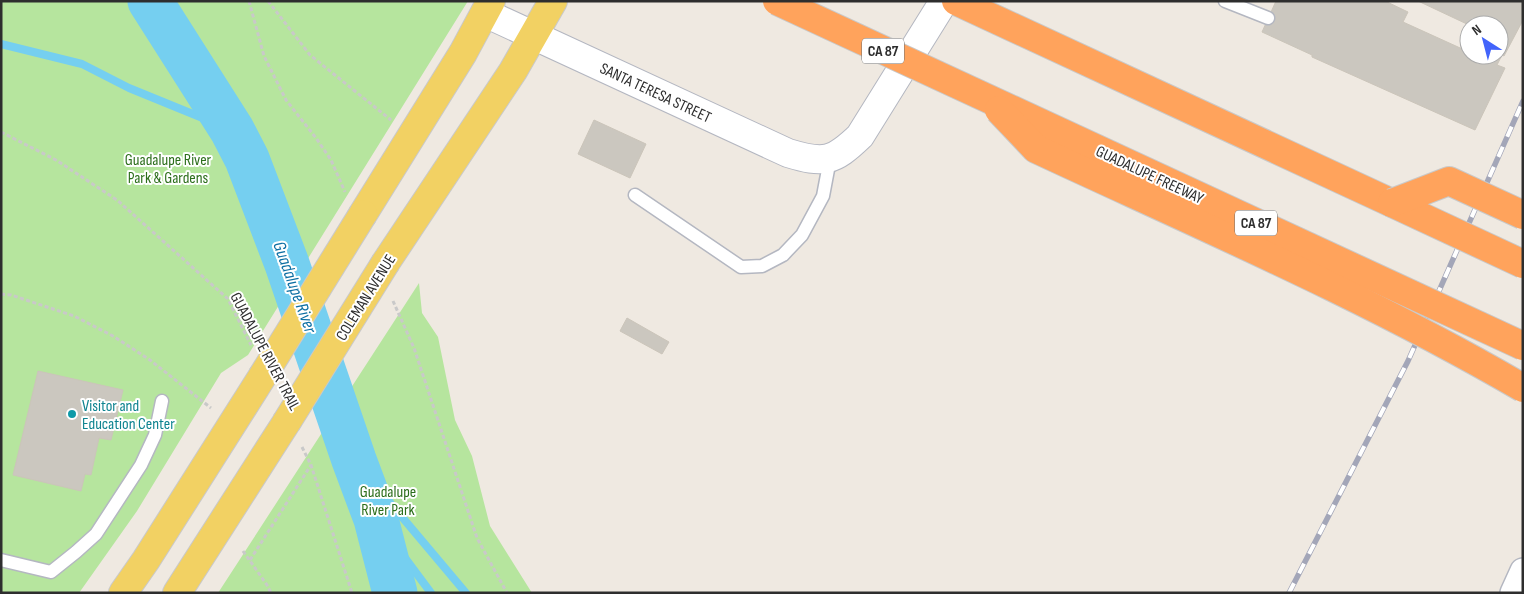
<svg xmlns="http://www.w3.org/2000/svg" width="1524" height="594" font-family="'Sofia Sans Condensed',sans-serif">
<rect width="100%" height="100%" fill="#efe9e1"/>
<!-- green -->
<g fill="#b6e59e">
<polygon points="1,1 468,1 248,355 221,373 137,511 79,593 1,593"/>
<polygon points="419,283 422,313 438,337 455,420 472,456 490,526 532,593 218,593"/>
</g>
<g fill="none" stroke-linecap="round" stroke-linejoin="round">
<!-- stream -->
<g stroke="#75cff0" stroke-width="8">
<polyline points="1,44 82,64 129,88 232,130"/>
<polyline points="354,460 466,593"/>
<polyline points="376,519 431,593"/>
</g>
<!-- river -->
<polyline stroke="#75cff0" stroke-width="45" points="150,1 232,130 247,159 287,264 354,460 376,519 395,593"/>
</g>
<!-- building -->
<g fill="#cbc7bf" stroke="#cbc5ba">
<polygon points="1276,1 1385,1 1408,12 1403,22 1469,52 1469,55 1499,55 1499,53 1502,55 1497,65 1505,68 1475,130 1312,57 1312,55 1262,32"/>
<polygon points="1418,1 1523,1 1523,20 1504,56 1499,53 1499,25 1469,25"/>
<polygon points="594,120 646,144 630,178 578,154"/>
<polygon points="627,318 669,342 662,354 620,331"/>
<polygon points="38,371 123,390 111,440 99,438 91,475 85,474 81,491 13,475"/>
</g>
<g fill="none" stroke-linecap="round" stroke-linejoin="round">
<!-- service casing -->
<g stroke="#b4b7c1" stroke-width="15">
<g id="service">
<polyline points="1225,1 1268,18"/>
<polyline points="635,195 741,267 762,266 783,255 802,235 823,196 830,159"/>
<polyline points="1,560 51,572 76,552 96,534 141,465 155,435 162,401"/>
</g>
</g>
<!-- minor casing -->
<g stroke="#b4b7c1" stroke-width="28">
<polyline id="minor" points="1513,593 1523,571"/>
</g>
<!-- tertiary casing -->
<g stroke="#b4b7c1" stroke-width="30">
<path id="tertiary" d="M485,13L788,153C824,164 833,162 860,136L944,1"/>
</g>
<!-- primary casing -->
<g stroke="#c9c9c9" stroke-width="30">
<g id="primary">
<polyline points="363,214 463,53 491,1"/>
<polyline points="386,262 513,71 553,1"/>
<polyline points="123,593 146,560 262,377"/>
<polyline points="177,593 286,423"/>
</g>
</g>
<!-- motorway casing -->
<g stroke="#c9c9c9" stroke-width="30">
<polyline id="motorway" points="956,1 1392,203"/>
</g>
<!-- path -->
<g stroke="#c9c9c9" stroke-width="3" stroke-dasharray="4 2.5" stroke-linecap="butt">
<polyline points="249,1 264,56 286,100 316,138 331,160 345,192"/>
<polyline points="268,1 310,55 391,120"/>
<polyline points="1,132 56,160 117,200 228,299 251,345"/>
<polyline points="1,294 11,295 74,316 113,336 150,360 211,408"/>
<polyline points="393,301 414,348 477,538 507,593"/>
<polyline points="302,447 311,465 352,593"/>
<polyline points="243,551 267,585 271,593"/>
<polyline points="250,560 311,465"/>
</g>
<!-- service -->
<use href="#service" stroke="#fff" stroke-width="12"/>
<!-- minor -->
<use href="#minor" stroke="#fff" stroke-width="25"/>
<!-- tertiary -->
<use href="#tertiary" stroke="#fff" stroke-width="28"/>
<!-- primary -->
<use href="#primary" stroke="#f2d163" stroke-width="28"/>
<!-- motorway -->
<use href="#motorway" stroke="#ffa35c" stroke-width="28"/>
<!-- rail casing -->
<g stroke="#a3a6b8" stroke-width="5.5">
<polyline id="rail" points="1289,593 1408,361 1523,101"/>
</g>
<!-- rail -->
<use href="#rail" stroke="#fff" stroke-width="4" stroke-dasharray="11" stroke-linecap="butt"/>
<!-- primary-bridge casing -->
<g stroke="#c9c9c9" stroke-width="30" stroke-linecap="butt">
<g id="primary-bridge">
<polyline points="262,377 363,214"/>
<polyline points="286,423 386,262"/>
</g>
</g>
<!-- motorway-bridge casing -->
<g stroke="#c9c9c9" stroke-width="30" stroke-linecap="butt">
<g id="motorway-bridge">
<polyline points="777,1 1523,346"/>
<path d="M999,110L1036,149C1199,225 1367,297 1523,388"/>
<polyline points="1392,203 1523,264"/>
<polyline points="1392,203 1449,181 1523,215"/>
</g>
</g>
<!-- primary-bridge -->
<use href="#primary-bridge" stroke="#f2d163" stroke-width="28"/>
<!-- motorway-bridge -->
<use href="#motorway-bridge" stroke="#ffa35c" stroke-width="28"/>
</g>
<!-- markers -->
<circle fill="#0f9aa8" stroke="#fff" stroke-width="2" cx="72" cy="414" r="5"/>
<g text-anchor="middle" stroke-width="4" stroke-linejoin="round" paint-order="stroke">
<!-- shield labels -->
<g fill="#fff" stroke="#6d6d6d" stroke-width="1">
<rect x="862" y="38.5" width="42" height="25" rx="4"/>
<rect x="1235" y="210.5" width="42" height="25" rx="4"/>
</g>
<g font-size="15" font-weight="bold" fill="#2e2e2e">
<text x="883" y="56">CA 87</text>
<text x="1256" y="228">CA 87</text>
</g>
<!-- street labels -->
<g font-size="16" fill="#2e2e2e" stroke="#fff">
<text transform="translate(656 92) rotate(25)" y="6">SANTA TERESA STREET</text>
<text transform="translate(1150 174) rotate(25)" y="6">GUADALUPE FREEWAY</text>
<text transform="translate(365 297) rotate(-58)" y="6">COLEMAN AVENUE</text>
<text transform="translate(266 351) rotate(62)" y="6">GUADALUPE RIVER TRAIL</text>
</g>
<!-- park labels -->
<g font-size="16" fill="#2c6e1b" stroke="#fff">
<text x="168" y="165">Guadalupe River<tspan x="168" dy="18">Park &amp; Gardens</tspan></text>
<text x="388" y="497">Guadalupe<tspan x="388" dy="18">River Park</tspan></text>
</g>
<!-- culture labels -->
<g font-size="16" fill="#0d838f" stroke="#fff" text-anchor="start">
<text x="82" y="411">Visitor and<tspan x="82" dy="18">Education Center</tspan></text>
</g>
<!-- water labels -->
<g font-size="18" font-style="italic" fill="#0d6fa3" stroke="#fff">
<text transform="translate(295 287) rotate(70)" y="6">Guadalupe River</text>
</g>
</g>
<!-- border -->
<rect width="1524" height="594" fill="none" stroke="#2e2e2e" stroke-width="5"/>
<!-- north arrow -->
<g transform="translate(1484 40) rotate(324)"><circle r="24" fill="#ffffff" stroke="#ababab"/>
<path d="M0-4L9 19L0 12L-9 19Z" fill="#4264fb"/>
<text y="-8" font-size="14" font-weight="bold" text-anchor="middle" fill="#2e2e2e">N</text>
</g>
</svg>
